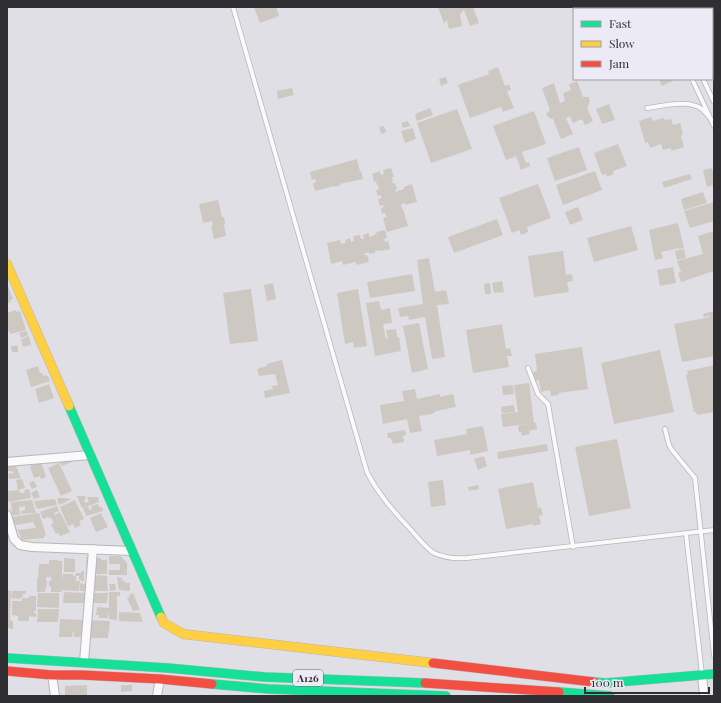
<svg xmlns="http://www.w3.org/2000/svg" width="721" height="703" font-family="'Playfair Display',serif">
<rect width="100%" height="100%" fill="#e0dfe5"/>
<!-- building -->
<g fill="#cec8c3">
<polygon points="254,7 276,7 279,16 260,23"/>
<polygon points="438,7 473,7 479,23 470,26 464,10 460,14 462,26 449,29 447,20 444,23"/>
<polygon points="580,7 596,7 597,9 581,9"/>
<polygon points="498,67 505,86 509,84 511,90 507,91 514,108 503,112 501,107 470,118 458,85 489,74 488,71"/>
<polygon points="446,77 448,83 441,86 439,79"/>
<polygon points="659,79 673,79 673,81 662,86"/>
<polygon points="577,81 583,97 589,97 590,100 589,104 587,108 593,121 585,125 582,119 573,123 570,116 566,118 573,134 561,139 553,119 549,118 546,114 550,110 542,88 554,83 560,103 565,101 563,93 571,90 569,84"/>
<polygon points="292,88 294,95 278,99 277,91"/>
<polygon points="609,104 615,120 602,124 596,109"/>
<polygon points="430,108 433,115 417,121 415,114"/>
<polygon points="457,109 472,149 431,163 417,123"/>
<polygon points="534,111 546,144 522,152 526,163 529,162 530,166 521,170 516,156 506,160 493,126"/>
<polygon points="651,117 653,121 663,118 665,120 671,119 673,125 680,123 683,134 681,136 684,147 671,151 671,148 663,150 661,144 650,148 648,142 645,143 639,121"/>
<polygon points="408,121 410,126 403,128 401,123"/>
<polygon points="384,126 386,132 381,134 379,127"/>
<polygon points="413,128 416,139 405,143 401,131"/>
<polygon points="618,144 627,166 613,171 614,174 607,177 606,174 602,175 594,153"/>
<polygon points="579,147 587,170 555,181 547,158"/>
<polygon points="357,159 360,171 361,171 363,179 340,184 341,185 335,187 334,186 315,191 313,183 316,182 315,179 312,180 310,172"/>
<polygon points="391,168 394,177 392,177 393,184 395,183 397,189 395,190 396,192 397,192 397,191 404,189 404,187 412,184 417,202 405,205 405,203 401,204 402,209 403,209 408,226 387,232 383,218 387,217 385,213 382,214 381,208 384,207 383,205 380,206 378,199 382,198 381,195 378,196 376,190 379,189 378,185 377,185 376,181 374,182 372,174 380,171 381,175 384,174 383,170"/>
<polygon points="712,168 714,175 714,185 707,187 703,170"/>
<polygon points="595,171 602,190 563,205 556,185"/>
<polygon points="690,174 692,179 664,188 662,182"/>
<polygon points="538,184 551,218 527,227 528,232 521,235 519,230 512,233 499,198"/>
<polygon points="703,192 707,203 684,210 681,199"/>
<polygon points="218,200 222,217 224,217 225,224 224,224 226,236 214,239 211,226 213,226 212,221 203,223 199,204"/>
<polygon points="714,202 714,221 690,228 684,211"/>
<polygon points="578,207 583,220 570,225 565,212"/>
<polygon points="497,219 503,235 454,253 448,237"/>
<polygon points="678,223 684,248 679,249 679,248 661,252 663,258 655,260 649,230"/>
<polygon points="631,226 638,250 594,262 587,238"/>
<polygon points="385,230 387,238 384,239 385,242 388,241 390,249 381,251 381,250 375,251 375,253 369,254 369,252 364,254 364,255 367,255 369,262 356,265 356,262 343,265 342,261 331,264 327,243 340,240 341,244 346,243 345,240 350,238 351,242 354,241 353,236 360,235 361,239 364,239 363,235 369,233 369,237 374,236 373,235 377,234 376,232"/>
<polygon points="714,231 714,271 681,282 678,273 681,272 677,261 703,254 698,236"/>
<polygon points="684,249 686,258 677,260 675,251"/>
<polygon points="563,251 566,275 572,274 573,281 567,282 569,292 534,297 528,256"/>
<polygon points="429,258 435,292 446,290 449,304 437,305 445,357 432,359 425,317 409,320 408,316 400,317 398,308 423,304 417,260"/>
<polygon points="673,267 676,283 660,286 657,270"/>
<polygon points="412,274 415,291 370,298 367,282"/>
<polygon points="502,281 504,292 494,293 492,283"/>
<polygon points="273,283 276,299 267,301 264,285"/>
<polygon points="490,283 491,294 485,294 484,284"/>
<polygon points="7,284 13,299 10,300 11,302 7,303"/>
<polygon points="251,289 258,341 230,344 223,293"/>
<polygon points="358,289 367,346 354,348 353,342 345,344 337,293"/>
<polygon points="379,301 381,310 390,308 392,323 383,324 386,339 388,339 386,330 396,329 397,337 399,337 401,351 375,356 366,303"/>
<polygon points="16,310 17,312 20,311 26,330 10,334 9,331 7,331 7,313"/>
<polygon points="714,311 713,324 714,356 682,362 674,324 710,317 710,316 704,317 703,314"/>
<polygon points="419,323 428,369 412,373 403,326"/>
<polygon points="502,324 506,349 510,348 512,356 507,356 509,367 473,373 466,330"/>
<polygon points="26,331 28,335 21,338 19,333"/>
<polygon points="29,336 31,345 23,347 21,339"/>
<polygon points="11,346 18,346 18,352 12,352"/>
<polygon points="582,347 588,389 558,393 559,395 551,396 550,390 541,392 539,380 534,381 533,372 537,371 535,354"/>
<polygon points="660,350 674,412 614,424 601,363"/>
<polygon points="282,360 290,393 265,398 264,391 273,389 272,386 278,385 275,374 259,376 257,369 267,366 267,364"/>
<polygon points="714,365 714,412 697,415 696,412 694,412 686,375 688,374 687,371"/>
<polygon points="38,366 40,373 42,372 43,376 46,375 46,376 48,376 50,381 31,387 26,370"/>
<polygon points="529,383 534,423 536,423 537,429 529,431 530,434 522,436 521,432 519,432 518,426 528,424 503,427 501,414 518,412 514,385"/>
<polygon points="49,384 54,398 39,403 35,389"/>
<polygon points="513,385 514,394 503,395 502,386"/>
<polygon points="415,389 417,399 440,394 440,397 453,394 456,407 436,411 432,414 419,416 422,431 410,433 407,419 383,424 380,405 404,401 402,391"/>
<polygon points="514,405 515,412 502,413 501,407"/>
<polygon points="483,426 488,451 470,455 470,450 437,456 434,440 467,434 466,429"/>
<polygon points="405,430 406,435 403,436 404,442 393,444 391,438 388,438 387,433"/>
<polygon points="617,439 631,508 589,516 575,447"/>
<polygon points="547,444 548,451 498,459 497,452"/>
<polygon points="70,453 74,461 62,466 57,455"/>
<polygon points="484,456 487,466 478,470 474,459"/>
<polygon points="41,462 46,477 41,479 40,476 34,478 30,466"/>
<polygon points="59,463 72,491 61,496 48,468"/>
<polygon points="7,464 15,464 21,478 9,479 8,474 14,473 12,471 7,471"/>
<polygon points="22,479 25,488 18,490 16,480"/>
<polygon points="443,480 446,505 431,507 428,482"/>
<polygon points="34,481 37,487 32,489 29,483"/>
<polygon points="533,482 538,508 541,507 543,515 539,516 541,524 533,526 533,524 506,529 498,489"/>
<polygon points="478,485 479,489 469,491 468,487"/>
<polygon points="29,489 31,498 7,502 7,491 19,490 20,493 25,493 24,490"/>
<polygon points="37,490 40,497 34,499 31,493"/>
<polygon points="77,496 85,496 86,499 84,500 85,503 89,502 87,497 98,497 99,502 82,508"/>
<polygon points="57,498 64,498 72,499 59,505"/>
<polygon points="55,499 57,505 37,509 34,501"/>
<polygon points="32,500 36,513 21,514 21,511 25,510 25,506 19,507 20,515 12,515 11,502"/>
<polygon points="75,500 84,519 79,521 81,525 75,528 73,524 68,526 60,507"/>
<polygon points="98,504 99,507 102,507 103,511 86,516 83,508 88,506 89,510 92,509 91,506"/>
<polygon points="57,506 59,511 54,513 55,515 60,512 70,532 60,536 58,533 56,534 51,524 54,523 51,518 49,518 48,517 43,519 40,512"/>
<polygon points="39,513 46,535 44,536 44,538 22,540 18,530 36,528 33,522 16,525 11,517"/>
<polygon points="101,513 108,527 96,532 90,518"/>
<polygon points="109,556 121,556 127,563 127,575 109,575 109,570 120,570 120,564 109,564"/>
<polygon points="86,557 93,557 93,574 86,574 86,565 87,565 87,564 86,564 86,561 88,561 88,559 86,559"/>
<polygon points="64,558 75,559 75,572 64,572"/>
<polygon points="97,558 101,558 101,560 107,560 107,574 95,574 95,559 97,559"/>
<polygon points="49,560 58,560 58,561 62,561 62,580 63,574 73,574 73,576 76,576 76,581 80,581 79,591 62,590 62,592 51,592 51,586 49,586 49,581 51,581 51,577 46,577 47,586 46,586 45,592 37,592 37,578 38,578 39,564 49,564"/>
<polygon points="81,571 84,571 84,581 81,581 81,580 79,580 79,576 75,576 76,573 81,573"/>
<polygon points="97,575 107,576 108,591 95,591 95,576 97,576"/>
<polygon points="117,577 122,578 122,581 125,581 125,583 130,583 130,591 119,590"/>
<polygon points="80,583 85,584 85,591 80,591"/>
<polygon points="109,584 115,584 116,590 110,591"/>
<polygon points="7,590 11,591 10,620 13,621 13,629 10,629 10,628 7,628"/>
<polygon points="12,591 26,591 26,594 23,594 23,597 21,597 20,599 11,598"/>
<polygon points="64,592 85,593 85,603 63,603"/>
<polygon points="109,592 120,592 120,596 117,596 117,620 109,619 109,611 108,618 99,618 99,615 96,615 97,607 109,608"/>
<polygon points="38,593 59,593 59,608 37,607"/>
<polygon points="87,593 108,593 107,603 87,603"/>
<polygon points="133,593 140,610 133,611 127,598 130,597 129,595"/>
<polygon points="29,596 36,596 36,611 34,611 34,613 36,613 36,617 29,616 29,621 18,621 18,616 12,615 12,601 22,601 22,598 29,598"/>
<polygon points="38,609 59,609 58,622 37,622"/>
<polygon points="119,612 140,613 143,622 119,621"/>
<polygon points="60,619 110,621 109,633 108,633 108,638 91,638 91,632 83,632 83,637 74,637 74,632 78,632 73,632 72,637 59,637"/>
<polygon points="87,685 87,695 78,695 78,696 65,696 65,686"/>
<polygon points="121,685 132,685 132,691 121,692"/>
</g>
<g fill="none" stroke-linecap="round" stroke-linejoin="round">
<!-- lane casing -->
<g stroke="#b7b6bb" stroke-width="5.5">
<g id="lane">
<path d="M233,7L367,472C378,494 395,513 412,531C418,538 426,548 434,553C445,558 455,559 467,558L714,530"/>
<polyline points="672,7 673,9"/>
<polyline points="692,79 714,126"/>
<polyline points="703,79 714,102"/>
<path d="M647,108C662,106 689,99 702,109C705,112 708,116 711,119"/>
<polyline points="528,368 538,394 548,404 573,547"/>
<polyline points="665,429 669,445 672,450 695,478 714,656"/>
<polyline points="686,534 702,674"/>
</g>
</g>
<!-- street casing -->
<g stroke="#b7b6bb" stroke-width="10">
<g id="street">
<polyline points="7,462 90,455"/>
<polyline points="7,515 14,539 20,545 32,547 132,551"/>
<polyline points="84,662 93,549"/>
<polyline points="52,675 55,696"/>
<polyline points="702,675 704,696"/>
<polyline points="157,696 160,679"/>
</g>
</g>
<!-- fast casing -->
<g stroke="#b7b6bb" stroke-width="10">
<g id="fast">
<polyline points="69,406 161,617"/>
<polyline points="7,658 168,668 265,677 425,683"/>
<polyline points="594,682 606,683 714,674"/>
<polyline points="212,684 269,689 446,696"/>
<polyline points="559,692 610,696"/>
</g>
</g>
<!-- slow casing -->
<g stroke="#b7b6bb" stroke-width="10">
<g id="slow">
<polyline points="7,264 69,406"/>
<polyline points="161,617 164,623 183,634 433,663"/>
</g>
</g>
<!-- jam casing -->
<g stroke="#b7b6bb" stroke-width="10">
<g id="jam">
<polyline points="433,663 594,682"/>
<polyline points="7,671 52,675 82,675 160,679 212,684"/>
<polyline points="425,683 559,692"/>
</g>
</g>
<!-- lane -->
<use href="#lane" stroke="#fafafb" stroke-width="4"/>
<!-- street -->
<use href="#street" stroke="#fafafb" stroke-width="8"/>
<!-- fast -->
<use href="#fast" stroke="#16e098" stroke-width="9"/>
<!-- slow -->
<use href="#slow" stroke="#ffcf43" stroke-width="9"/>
<!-- jam -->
<use href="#jam" stroke="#f24e42" stroke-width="9"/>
</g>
<g text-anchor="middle" stroke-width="4" stroke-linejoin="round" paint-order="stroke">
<!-- shield labels -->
<rect fill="#eceaf4" stroke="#68666c" stroke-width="1" x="293" y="670" width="30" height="16" rx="3"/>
<g font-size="10" font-weight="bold" fill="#2f2e32">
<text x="308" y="682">A126</text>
</g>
</g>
<!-- border -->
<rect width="721" height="703" fill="none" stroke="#2f2e32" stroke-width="16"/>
<!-- legend -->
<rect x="573" y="8" width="140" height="72" fill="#eceaf4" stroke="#a09fa6"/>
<rect x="581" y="21" width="20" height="6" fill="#16e098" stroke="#a09fa6"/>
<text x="609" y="28" font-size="12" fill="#2f2e32">Fast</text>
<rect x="581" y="41" width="20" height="6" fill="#ffcf43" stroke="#a09fa6"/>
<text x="609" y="48" font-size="12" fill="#2f2e32">Slow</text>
<rect x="581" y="61" width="20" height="6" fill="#f24e42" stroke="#a09fa6"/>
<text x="609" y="68" font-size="12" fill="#2f2e32">Jam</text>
<!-- scale -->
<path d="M585 687v6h124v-6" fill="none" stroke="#2f2e32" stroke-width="2"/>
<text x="591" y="687" font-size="12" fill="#2f2e32" stroke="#eceaf4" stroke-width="3" paint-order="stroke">100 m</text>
</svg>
